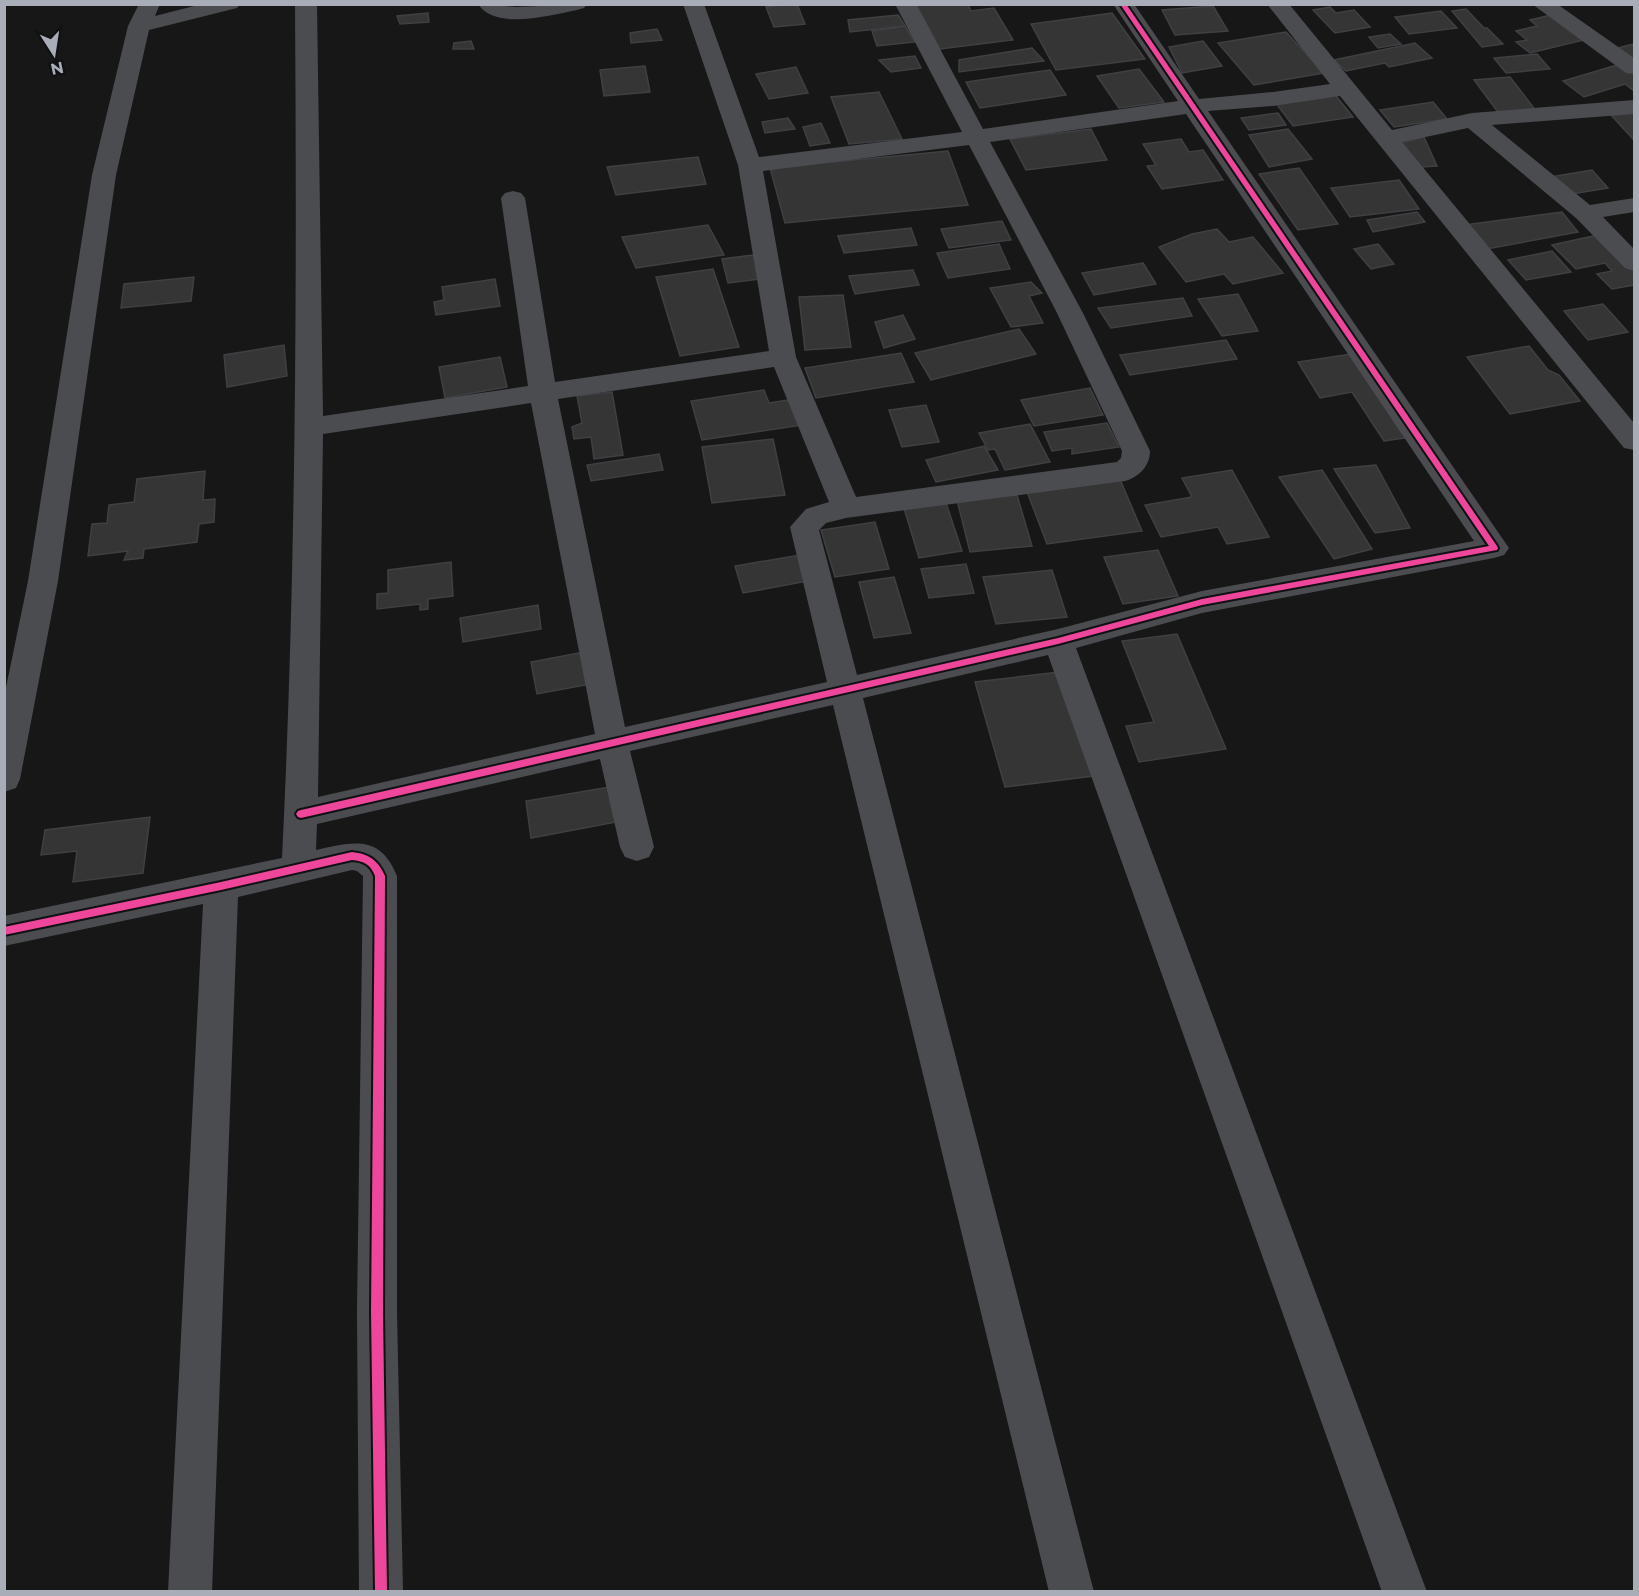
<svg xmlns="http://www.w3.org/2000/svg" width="1639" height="1596" font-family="Montserrat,sans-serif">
<rect width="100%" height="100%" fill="#171717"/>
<!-- building -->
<g fill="#353536" stroke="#3f4043" stroke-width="1.5">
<polygon points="797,4 805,24 774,27 766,7"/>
<polygon points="916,4 968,4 971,11 994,8 1013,40 940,49"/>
<polygon points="1213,6 1228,31 1175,35 1162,10"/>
<polygon points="1330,7 1336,13 1354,10 1370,27 1335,33 1313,10"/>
<polygon points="1466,9 1484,28 1487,28 1503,44 1482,47 1452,11"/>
<polygon points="1441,11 1457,28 1409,34 1395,17"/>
<polygon points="428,13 429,22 400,24 397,16"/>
<polygon points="1112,13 1145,59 1056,70 1031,24"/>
<polygon points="898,15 905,26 850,32 848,20"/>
<polygon points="1551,15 1584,40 1530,53 1516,42 1527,40 1516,31 1537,26 1530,20"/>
<polygon points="905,26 915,42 877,46 872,31"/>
<polygon points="657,29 662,40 631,43 630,33"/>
<polygon points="1286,32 1324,73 1254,85 1218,43"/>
<polygon points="1390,34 1401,44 1378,48 1369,37"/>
<polygon points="471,41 474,49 453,49 454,43"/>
<polygon points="1203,41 1222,66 1182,73 1169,47"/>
<polygon points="1415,43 1432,58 1389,67 1385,63 1346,71 1334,60"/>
<polygon points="1634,44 1634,61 1617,48"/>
<polygon points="1032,48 1044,61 959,72 959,60"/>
<polygon points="1537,54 1550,69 1506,73 1494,58"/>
<polygon points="915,56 921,68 891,72 879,60"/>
<polygon points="1620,64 1634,74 1634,91 1625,84 1584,97 1563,81"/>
<polygon points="645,66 650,92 604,96 600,70"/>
<polygon points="796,67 808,93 769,99 756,74"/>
<polygon points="1139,69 1164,102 1119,108 1097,76"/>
<polygon points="1050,70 1066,95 980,108 966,82"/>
<polygon points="1510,77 1537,112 1500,115 1474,80"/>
<polygon points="1332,91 1353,117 1293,126 1273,99"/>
<polygon points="879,92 902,139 849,144 831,97"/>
<polygon points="1433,102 1447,119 1394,127 1380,110"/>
<polygon points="1634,112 1634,140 1611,115"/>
<polygon points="1278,113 1286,125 1249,130 1241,118"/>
<polygon points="788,118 795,129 765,133 762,122"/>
<polygon points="821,123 830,143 810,146 803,127"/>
<polygon points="1091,129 1107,160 1026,170 1010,139"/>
<polygon points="1288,129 1312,159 1269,167 1249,135"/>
<polygon points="1424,137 1437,166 1421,167 1401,143"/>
<polygon points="1181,139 1189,152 1203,150 1223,180 1162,189 1147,166 1156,165 1143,144"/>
<polygon points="948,151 968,205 785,223 770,168"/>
<polygon points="698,157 706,184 616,195 607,167"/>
<polygon points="1299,168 1338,224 1298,230 1259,174"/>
<polygon points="1592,170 1608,188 1566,195 1550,177"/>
<polygon points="1399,180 1419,209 1350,217 1331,188"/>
<polygon points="1417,212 1425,222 1373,232 1367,220"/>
<polygon points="1562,212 1578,232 1487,249 1464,225"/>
<polygon points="1002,221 1011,240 949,248 941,229"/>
<polygon points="708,225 724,255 636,268 622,237"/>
<polygon points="911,228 917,245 844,253 838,236"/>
<polygon points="1217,229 1229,242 1253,237 1283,273 1233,284 1224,274 1186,282 1159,247 1192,234"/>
<polygon points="1602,234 1634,266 1634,285 1612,289 1597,274 1612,271 1605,263 1576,269 1552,245"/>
<polygon points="999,244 1010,269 948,278 937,253"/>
<polygon points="1378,244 1394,264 1371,269 1354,249"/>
<polygon points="1552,251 1571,272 1526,280 1508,260"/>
<polygon points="761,254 769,278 728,283 722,259"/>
<polygon points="1143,263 1156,284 1094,295 1082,273"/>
<polygon points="713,269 739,347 680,356 656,277"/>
<polygon points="913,270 919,285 855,294 849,276"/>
<polygon points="194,277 191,301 121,308 124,284"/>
<polygon points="495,279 500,306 436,315 434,302 444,300 442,287"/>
<polygon points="1031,282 1042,293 1029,296 1043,323 1011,327 990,288"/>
<polygon points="1238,294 1258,331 1222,336 1198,299"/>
<polygon points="843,295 851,347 805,350 799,297"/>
<polygon points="1183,298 1192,316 1111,328 1098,308"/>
<polygon points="1603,304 1628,332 1588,340 1564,311"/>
<polygon points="903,315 915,339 884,348 875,322"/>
<polygon points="1019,329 1036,354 931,380 915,353"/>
<polygon points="1226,340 1237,359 1130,375 1120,355"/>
<polygon points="284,345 287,376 227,387 224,355"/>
<polygon points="1529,346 1548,370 1559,375 1580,401 1510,414 1467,357"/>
<polygon points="901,353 914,382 816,398 805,368"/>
<polygon points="1351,354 1405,438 1384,441 1352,392 1320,398 1298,362"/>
<polygon points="500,357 507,387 445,398 439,367"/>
<polygon points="1090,388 1103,415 1034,426 1021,400"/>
<polygon points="764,390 769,403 794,399 803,425 702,440 691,401"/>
<polygon points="612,392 623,455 594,459 591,437 574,439 572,427 582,423 577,396"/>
<polygon points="926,405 939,442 902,447 889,410"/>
<polygon points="1107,423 1119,447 1072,454 1072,448 1052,451 1044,432"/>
<polygon points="1030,424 1050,462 1005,470 995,449 988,450 979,433"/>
<polygon points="773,439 785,495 712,503 702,447"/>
<polygon points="984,446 998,470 936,482 926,460"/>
<polygon points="659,454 663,470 591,481 587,465"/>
<polygon points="1376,465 1410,528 1375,533 1334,469"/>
<polygon points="1232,470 1269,537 1227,544 1218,527 1161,537 1145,505 1192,497 1182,478"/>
<polygon points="1322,470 1372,549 1334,559 1279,477"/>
<polygon points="205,471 203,500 215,499 214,522 199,524 197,542 144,549 143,558 124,560 128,551 88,556 92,524 107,523 109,505 134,502 137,479"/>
<polygon points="1119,477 1142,531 1047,544 1026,489"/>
<polygon points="1017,495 1032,546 970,552 957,500"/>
<polygon points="945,500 962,551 919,558 903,505"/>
<polygon points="875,522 889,569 835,577 821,530"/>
<polygon points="1158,550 1178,596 1123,604 1104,557"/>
<polygon points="800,555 808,581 743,593 735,566"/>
<polygon points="451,562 453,596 428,599 428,609 420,610 420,604 377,609 377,594 388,593 388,570"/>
<polygon points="966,564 974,593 929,598 921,569"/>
<polygon points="1052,570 1067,617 996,624 983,577"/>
<polygon points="894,577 911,633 874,638 859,582"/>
<polygon points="538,605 541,629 463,642 460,618"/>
<polygon points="1177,634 1226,749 1139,762 1126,726 1154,722 1122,641"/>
<polygon points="594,650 602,682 537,694 531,662"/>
<polygon points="1059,672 1093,776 1005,787 975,682"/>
<polygon points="621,785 627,820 531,838 526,801"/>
<polygon points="150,817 143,873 73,882 77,851 41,855 45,830"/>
</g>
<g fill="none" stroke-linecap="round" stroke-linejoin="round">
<!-- minor -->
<g fill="#4b4c50" fill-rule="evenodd">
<polygon points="139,4 160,4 155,16 202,4 240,4 237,8 149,30 116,175 58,581 20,779 16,788 4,792 4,697 28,581 92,175 128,26"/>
<path d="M295,4H317L323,416L528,386L501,198L505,193L513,191L521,193L525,198L555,382L769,351L738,165L683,4H704L759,157L962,132L895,4H916L983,129L1178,101L1113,4H1134L1199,99L1273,92L1330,84L1267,4H1289L1392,130L1472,113L1634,100V114L1492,125L1590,205L1634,198V212L1603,217L1634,249V271L1625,268L1576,218L1468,128L1402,142L1634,423V450L1624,448L1340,96L1273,106L1208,111L1509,548L1504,555L1494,558L1202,613L1076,648L1427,1592H1382L1048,655L863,698L1094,1592H1049L833,705L630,751L654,847L649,857L637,861L625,857L620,847L600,759L317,824L316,850C353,842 380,834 397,876V1312L403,1592H359L357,1312L363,876L357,871L352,870L238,897L212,1592H168L203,904L4,946V916L282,858C296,574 297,289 295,4ZM1186,114L1474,541L1202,591L1058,629L857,675L819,530L826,523L846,518L1125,481C1139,477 1150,466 1150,451L1083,313L990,142ZM969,145L1057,313L1122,451L1121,458L1117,462L856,497L796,357L763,171ZM774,367L829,502L806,509L790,527L827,682L625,727L558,399ZM531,403L595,734L318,797L323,434Z"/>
<path d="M478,4L516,7L587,4L584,8L577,10C550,15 496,31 478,4Z"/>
<polygon points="1532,4 1557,4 1634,58 1634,74 1626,73"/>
</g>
<!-- cycleway casing -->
<g stroke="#111113" stroke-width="4">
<g id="cycleway">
<polygon points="1120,4 1126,4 1497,546 1498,548 1497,550 1202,605 1058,644 301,818 298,817 296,814 298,811 301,810 1058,638 1202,599 1489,546"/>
<path d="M352,852C369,854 378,860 385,876L383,1312L387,1592H375L371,1312L375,876C371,865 364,861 352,860L221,890L4,935V927L221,882Z"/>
</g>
</g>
<!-- cycleway -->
<use href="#cycleway" fill="#ed469a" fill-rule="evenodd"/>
</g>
<!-- border -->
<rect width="1639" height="1596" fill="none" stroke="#a8adb8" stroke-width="12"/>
<!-- north arrow -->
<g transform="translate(54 54) rotate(168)" stroke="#111113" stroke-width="4.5" paint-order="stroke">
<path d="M0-4.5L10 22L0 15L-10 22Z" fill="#a8adb8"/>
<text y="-9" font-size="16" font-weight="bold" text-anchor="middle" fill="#a8adb8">N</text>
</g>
</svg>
